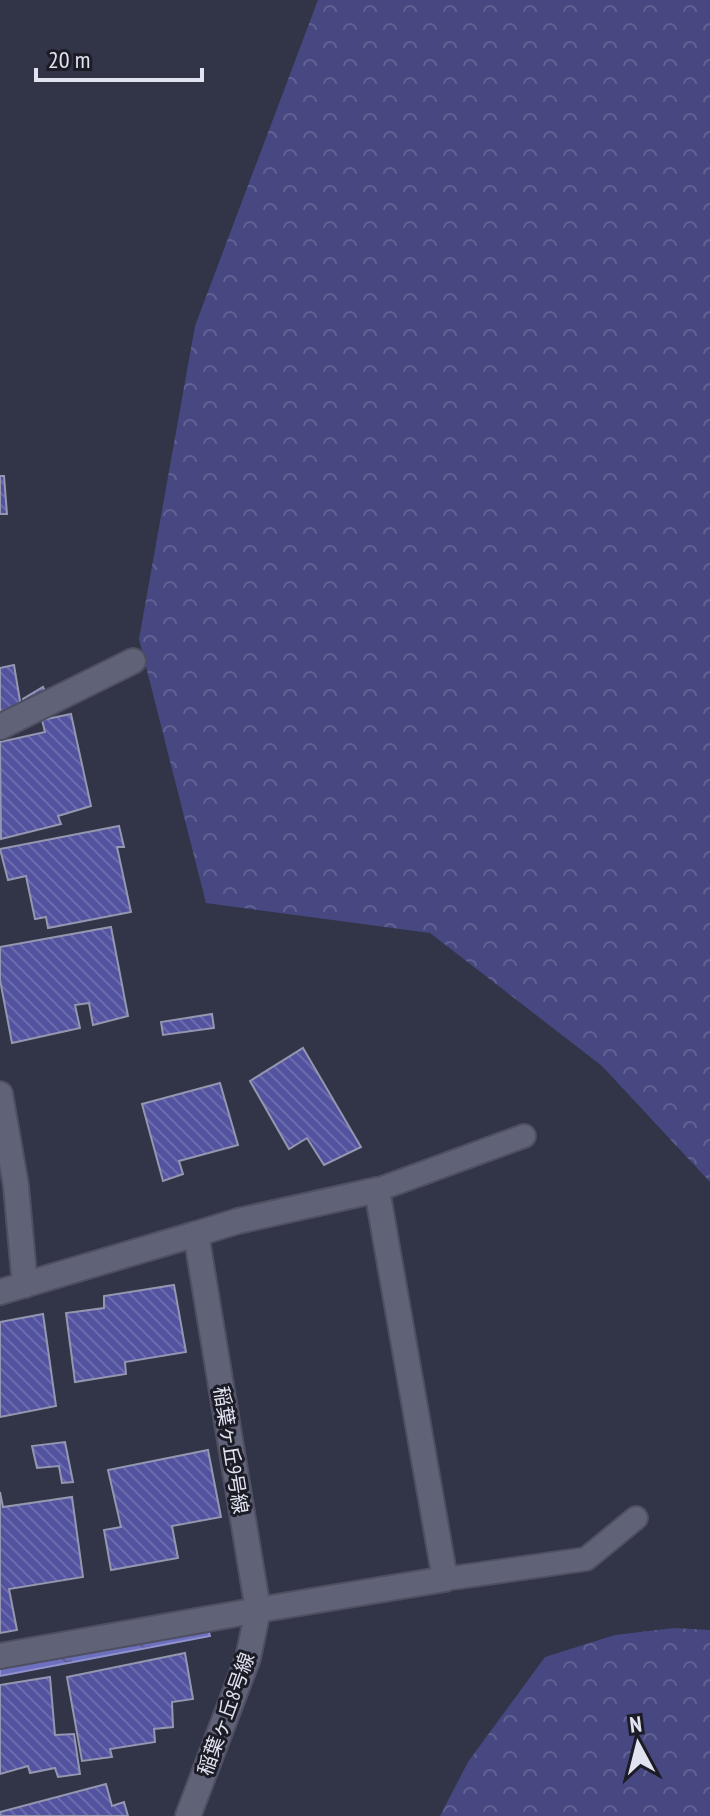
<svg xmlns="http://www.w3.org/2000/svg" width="710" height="1816" font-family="'PT Sans Narrow','Noto Sans JP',sans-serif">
<defs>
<pattern id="forest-crowns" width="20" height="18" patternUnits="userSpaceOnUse" patternTransform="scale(2)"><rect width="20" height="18" fill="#474881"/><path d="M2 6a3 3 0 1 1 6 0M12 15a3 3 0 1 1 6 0" fill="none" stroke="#616293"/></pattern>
<pattern id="water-ripples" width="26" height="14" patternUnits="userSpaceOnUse" patternTransform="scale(2)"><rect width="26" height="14" fill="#6d6fbf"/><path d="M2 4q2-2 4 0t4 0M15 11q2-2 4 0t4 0" fill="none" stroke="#5d5e8f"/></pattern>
<pattern id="building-back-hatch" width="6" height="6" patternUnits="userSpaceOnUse" patternTransform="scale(2)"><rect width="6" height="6" fill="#52529f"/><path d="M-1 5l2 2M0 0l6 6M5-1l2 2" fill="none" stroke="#6b6bad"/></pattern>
</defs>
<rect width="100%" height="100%" fill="#323448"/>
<!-- forest -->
<g fill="url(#forest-crowns)">
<polygon points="318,0 710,0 710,1182 602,1066 430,933 206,903 139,639 195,326"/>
<polygon points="674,1628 710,1630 710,1816 440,1816 468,1762 545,1657 615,1635"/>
</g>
<!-- water -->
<polygon fill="url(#water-ripples)" stroke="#9092ce" stroke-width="2" points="208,1629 210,1636 0,1676 0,1668"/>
<!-- building -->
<g fill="url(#building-back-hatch)" stroke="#9497af" stroke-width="2">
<polygon points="0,476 4,476 7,514 0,514"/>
<polygon points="14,665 21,707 0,719 0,668"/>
<polygon points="43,687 46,693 26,705 23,699"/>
<polygon points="71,714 91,806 58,816 61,824 1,839 0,742 45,732 42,720"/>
<polygon points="119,826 124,847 117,847 131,912 48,928 46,917 35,919 26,876 8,880 0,849"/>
<polygon points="111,927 128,1016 93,1025 89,1003 75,1005 80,1028 12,1043 0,980 0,947"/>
<polygon points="212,1014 214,1028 163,1035 161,1022"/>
<polygon points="303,1048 361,1147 324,1165 307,1138 289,1149 250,1081"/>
<polygon points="220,1083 238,1145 179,1161 183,1174 163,1181 142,1104"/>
<polygon points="174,1285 186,1352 125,1362 126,1374 75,1382 66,1313 104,1308 104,1296"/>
<polygon points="43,1314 56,1406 0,1417 0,1322"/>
<polygon points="65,1442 73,1482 62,1483 59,1466 37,1468 32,1446"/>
<polygon points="208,1450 221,1517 172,1526 178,1558 111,1570 104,1530 121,1527 108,1470"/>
<polygon points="0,1492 3,1507 72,1497 83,1577 9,1589 17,1630 0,1633"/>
<polygon points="185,1653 193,1699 172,1702 173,1727 154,1729 155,1742 110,1749 112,1757 82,1761 67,1677"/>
<polygon points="50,1677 55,1735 74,1734 80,1774 58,1777 55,1768 30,1773 28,1766 0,1774 0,1685"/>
<polygon points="106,1784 112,1806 124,1802 128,1816 0,1816 0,1812"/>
</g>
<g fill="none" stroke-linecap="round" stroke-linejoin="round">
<!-- lane casing -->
<g stroke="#4e4f61" stroke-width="26">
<g id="lane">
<polyline points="377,1190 524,1136"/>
<polyline points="445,1579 586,1559 636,1518"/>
</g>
</g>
<!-- street casing -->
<g stroke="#4e4f61" stroke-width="28">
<g id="street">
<polyline points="0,727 133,661"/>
<polyline points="0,1094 16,1186 25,1285"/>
<polyline points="0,1292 196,1234 258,1610 0,1656"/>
<polyline points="188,1816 248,1658 258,1610 445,1579 377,1190 238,1221 196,1234"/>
</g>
</g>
<!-- lane -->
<use href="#lane" stroke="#606278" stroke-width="22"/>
<!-- street -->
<use href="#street" stroke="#606278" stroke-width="24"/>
</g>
<g text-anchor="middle" stroke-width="6" stroke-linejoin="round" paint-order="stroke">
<!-- street labels -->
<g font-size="20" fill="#e2e3f1" stroke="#1b1c26">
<text transform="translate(231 1450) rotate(81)" y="7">稲葉ヶ丘9号線</text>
<text transform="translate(226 1714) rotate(-70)" y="7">稲葉ヶ丘8号線</text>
</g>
</g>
<!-- north arrow -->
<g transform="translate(638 1744) rotate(353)" stroke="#1b1c26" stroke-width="6" paint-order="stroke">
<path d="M0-6L14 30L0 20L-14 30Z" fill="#e2e3f1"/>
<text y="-12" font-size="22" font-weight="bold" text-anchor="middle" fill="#e2e3f1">N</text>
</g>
<!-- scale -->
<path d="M36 68v12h166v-12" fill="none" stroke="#e2e3f1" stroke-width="4"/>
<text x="48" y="68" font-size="24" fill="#e2e3f1" stroke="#1b1c26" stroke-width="6" paint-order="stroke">20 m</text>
</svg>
